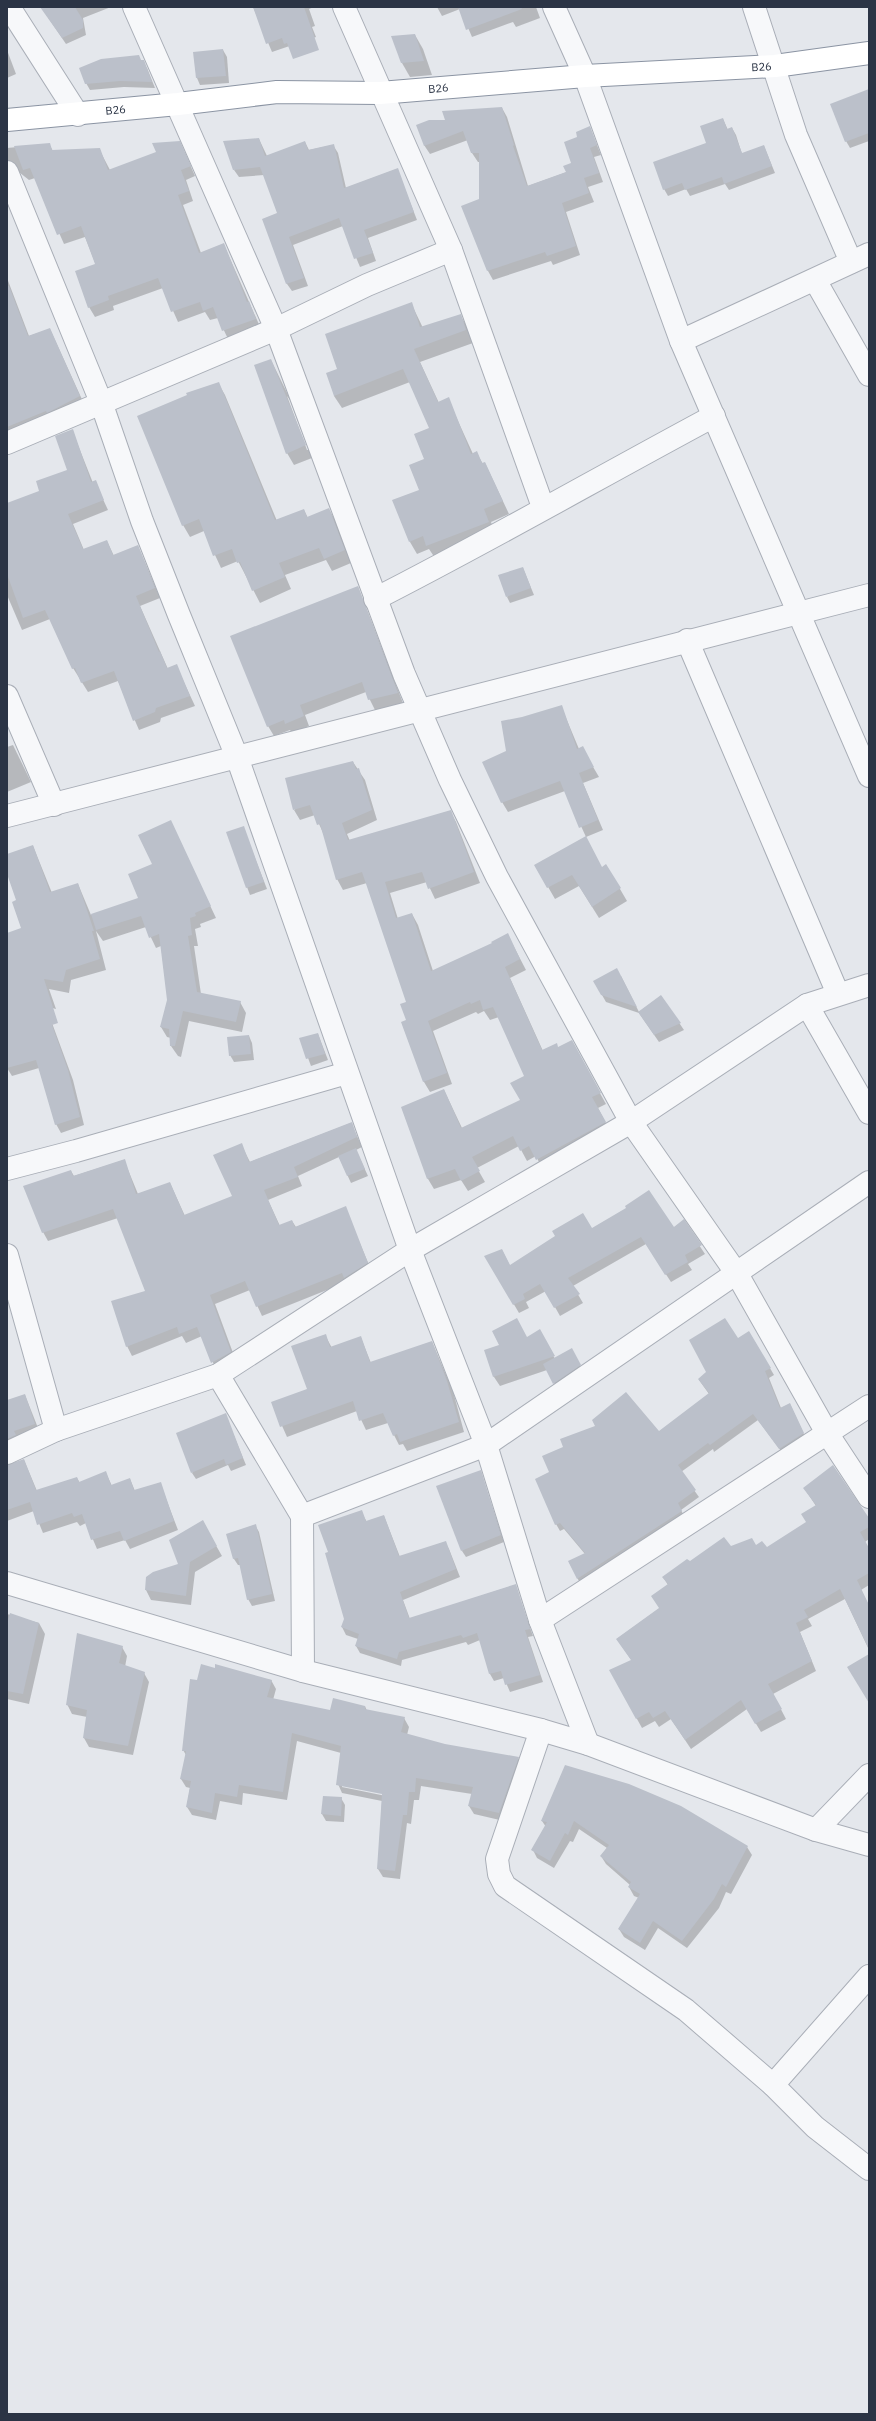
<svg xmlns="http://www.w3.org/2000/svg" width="876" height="2421" font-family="'IBM Plex Sans',sans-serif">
<rect width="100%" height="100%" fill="#e4e7ec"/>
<!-- shadow -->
<g fill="#0003" fill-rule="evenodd">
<polygon points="41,7 111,7 83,18 86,35 66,44"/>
<polygon points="253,7 314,7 309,9 315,26 312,27 316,37 272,52"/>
<polygon points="437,7 536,7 540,18 516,27 513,22 472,37 460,9 442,16"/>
<polygon points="415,35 423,49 432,75 410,77 402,63"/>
<polygon points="7,50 16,74 7,78"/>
<polygon points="223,50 227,57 229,83 200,85 197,78 194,53"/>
<polygon points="141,61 147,68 155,88 124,87 90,90 86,83"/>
<polygon points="869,90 869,141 850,148 846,141"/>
<polygon points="502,108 507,117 528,186 567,172 573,163 579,137 590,128 601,155 594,157 603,182 588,187 594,202 566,212 580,255 553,265 551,261 493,280 488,271 480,200 480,162 478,162 472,153 468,140 430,154 424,145 447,121"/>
<polygon points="723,119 728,130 732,128 736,135 742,154 764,146 775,173 729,190 725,184 690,196 686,189 668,196 664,189 707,143"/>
<polygon points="259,139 267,156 305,142 309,150 333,145 338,153 346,188 397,169 417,220 368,238 376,261 360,267 343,226 293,245 308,286 292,291 287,284 278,214 264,175 239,177 234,170"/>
<polygon points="49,144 53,151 99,149 110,170 185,153 195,176 186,180 193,201 183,205 201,253 224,245 261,329 229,341 218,318 210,320 205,312 178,322 163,288 113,306 114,310 95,317 89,307 96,265 85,237 64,244 35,178 29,180 15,169 7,171 7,148"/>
<polygon points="7,278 29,336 50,329 85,406 7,438"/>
<polygon points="411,303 423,328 460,315 468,328 473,343 420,362 439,403 448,399 473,454 476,452 483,464 485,463 509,514 491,522 496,535 435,558 429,549 417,554 410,542 431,428 410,382 342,408 334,396 338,369"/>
<path d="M271,360L291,401L312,458L294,465L287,453ZM287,396L290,400L309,450H307Z"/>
<polygon points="218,383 225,395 277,521 304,510 308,518 329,509 336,522 351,563 332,571 326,560 285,575 291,589 260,603 238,561 221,568 204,531 190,537 183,525"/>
<polygon points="72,430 93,483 95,482 108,510 73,524 84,550 107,541 114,556 138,546 160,598 140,606 168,669 176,665 195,706 161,718 160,722 139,730 118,681 88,692 73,668 50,619 22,630 7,595 7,504 41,491 69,470"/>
<polygon points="523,568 534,595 510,603 507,597"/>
<polygon points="358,587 403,703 375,710 366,692 305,715 309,726 292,733 290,730 274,736 268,726"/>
<polygon points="561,706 579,749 582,748 599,777 583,783 603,830 586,837 565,791 508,812 502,802 507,752 523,718"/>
<polygon points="13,745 31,782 7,792 7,747"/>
<polygon points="353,762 365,780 377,820 347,834 350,841 450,811 456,822 480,883 435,899 427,882 390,893 398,919 412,914 418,925 433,971 513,945 526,970 510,978 543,1051 558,1048 577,1052 606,1104 598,1108 611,1133 543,1170 536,1156 527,1161 519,1146 477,1168 485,1182 468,1191 461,1180 434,1189 428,1179 402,1108 444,1090 462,1128 521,1101 525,1076 499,1017 490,1020 484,1011 478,1014 476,1012 433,1031 452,1084 430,1092 424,1082 402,1023 408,1021 407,1002 367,883 343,890 337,879 324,835 315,815 300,820 294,810"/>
<polygon points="170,821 216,918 200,924 201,927 195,929 198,946 194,946 201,994 240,1002 246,1013 242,1032 189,1021 181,1057 178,1056 171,1046 171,1038 167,1037 161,1027 168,1000 161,946 156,948 146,927 103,941 96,931 106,970 71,980 69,993 49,989 56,1009 23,1000 7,992 7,934 22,929 18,901 7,872 7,855 33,846 52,893 78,884 91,915 139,899"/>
<polygon points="243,827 267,889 250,895 227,833"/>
<polygon points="606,865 627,901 599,918 579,886 555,899 536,866 602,868"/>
<polygon points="621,976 639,1012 661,996 684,1030 659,1042 639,1013 606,1002 602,995"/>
<polygon points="52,1023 73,1080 84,1125 61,1133 56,1124 39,1068 12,1076 7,1068 7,1028"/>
<polygon points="318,1034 328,1060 311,1066 301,1039"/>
<polygon points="249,1036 252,1043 254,1060 234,1062 230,1055"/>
<polygon points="351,1123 362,1147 356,1150 368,1176 351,1183 339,1157 298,1176 302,1186 268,1200 280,1226 292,1221 296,1227 345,1208 372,1272 262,1316 250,1290 215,1304 236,1361 217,1372 202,1336 186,1343 182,1336 132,1356 127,1346 146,1292 118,1218 48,1241 43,1232 71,1171 74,1176 124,1160 138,1194 170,1183 185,1216 234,1197 241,1144 250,1162"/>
<polygon points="683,1221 705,1254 688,1264 692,1270 671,1282 646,1244 573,1286 583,1303 560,1316 546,1291 526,1302 529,1308 519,1313 486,1257 502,1250 510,1266 592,1229 673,1228"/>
<polygon points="540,1331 555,1359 579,1364 588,1379 562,1397 547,1370 500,1386 494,1377 486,1351 527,1338"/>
<polygon points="749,1332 774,1375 769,1378 781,1408 790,1404 807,1441 784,1455 758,1420 714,1452 713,1449 681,1472 699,1497 681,1510 685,1518 581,1585 569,1562 585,1554 564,1529 560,1531 556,1524 659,1432 709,1394 699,1380 738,1339"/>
<polygon points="325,1335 332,1348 361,1338 371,1363 432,1342 453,1391 464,1432 407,1451 403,1444 399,1445 388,1423 366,1430 357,1411 287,1437 272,1403 309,1389"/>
<polygon points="25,1395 40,1433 7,1451 7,1401"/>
<polygon points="225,1414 246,1465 231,1471 228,1465 196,1479 192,1473"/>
<polygon points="24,1460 37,1491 77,1478 80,1483 106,1473 112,1486 130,1479 135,1491 160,1483 178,1530 130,1549 125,1540 97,1549 86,1523 80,1526 77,1522 43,1533 34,1511 7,1521 7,1466"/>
<polygon points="480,1471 504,1542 466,1557 462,1551"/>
<polygon points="804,1488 869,1521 869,1539 865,1542 869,1549 869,1585 861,1590 869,1606 869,1650 845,1599 808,1619 812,1626 800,1632 816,1671 773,1694 786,1719 761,1732 747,1709 691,1749 671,1719 659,1727 655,1721 642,1728 637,1719 632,1661 617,1639 660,1608 668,1585 663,1577 690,1562 731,1547 756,1547 767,1549 807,1523 816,1506"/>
<polygon points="361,1512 367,1522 384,1516 400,1557 445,1542 449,1549 460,1577 403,1600 410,1619 515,1585 533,1636 528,1637 543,1682 510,1692 504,1678 494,1681 490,1674 480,1640 468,1645 466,1642 402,1660 401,1666 360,1653 356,1646 358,1639 346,1635 342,1627 345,1619 330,1553"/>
<polygon points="202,1521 222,1556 195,1572 191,1605 151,1600 146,1590 147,1578 180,1564"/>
<polygon points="255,1525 259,1532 275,1601 252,1606 248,1599 241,1565 238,1565 234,1559 227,1535"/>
<polygon points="7,1614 39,1623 45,1634 29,1704 7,1699"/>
<polygon points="122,1647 127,1656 125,1667 144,1673 149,1682 133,1755 89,1747 84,1738 87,1717 72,1714 67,1704"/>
<path d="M215,1669L271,1680L276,1689L273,1700L331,1711L365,1706L367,1711L404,1718L409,1727L407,1735L444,1745L518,1758L523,1766L504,1821L474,1814L469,1806L472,1794L421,1786L419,1800H414L411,1824L407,1823L400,1879L383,1877L378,1869L382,1801L342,1793L338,1784L341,1753L297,1741L287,1800L243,1793L242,1805L220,1801L216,1820L192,1815L187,1807L190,1788L186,1787L181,1779L186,1755L183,1750L197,1681ZM342,1785L387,1794L386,1796L342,1787Z"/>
<polygon points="566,1767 747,1847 752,1855 731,1894 726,1892 719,1908 687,1948 658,1928 645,1950 624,1937 619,1929 639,1898 634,1896 629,1887 630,1885 606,1864 601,1856 607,1848 579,1829 573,1842 570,1841 554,1868 537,1858 533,1850 546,1827 542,1821"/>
<polygon points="341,1798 345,1805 344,1822 326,1821 322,1814"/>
</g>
<!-- building -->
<g fill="#bbc0ca">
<polygon points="40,7 75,7 83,20 83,28 62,38"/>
<polygon points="253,7 304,7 319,50 293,59 287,43 284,44 282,38 266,44"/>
<polygon points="458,7 521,7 522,9 466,30"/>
<polygon points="415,34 424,61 401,63 391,36"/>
<polygon points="223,49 226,76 196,78 193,52"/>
<polygon points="139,55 141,60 144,60 152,82 120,81 85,84 79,68 101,59"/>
<polygon points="869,89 869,133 845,142 830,104"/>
<polygon points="502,107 514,145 513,146 527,186 566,172 563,166 571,163 564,142 577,137 576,132 590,126 597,145 590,148 599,173 584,178 589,193 562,203 576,246 547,256 545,252 487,271 461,206 479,199 479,153 471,153 463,131 424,146 416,125 429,120 445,120 442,111"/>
<polygon points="723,118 727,129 732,127 742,153 764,145 772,166 724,184 722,177 685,190 682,183 663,190 653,162 706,143 700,126"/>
<polygon points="259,138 265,156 305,141 308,150 334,144 344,188 398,168 414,212 364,230 373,253 354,259 339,218 289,237 304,278 286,284 262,219 277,213 260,167 233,170 223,141"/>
<polygon points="180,141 191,166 181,170 189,191 178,195 199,253 224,243 247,302 249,301 256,319 222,331 213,307 203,311 200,302 171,312 158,278 108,296 109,300 88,308 75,271 95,264 81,226 57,235 30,168 23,170 14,146 50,143 52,150 100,148 108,170 156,152 152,143"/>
<polygon points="7,286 9,286 28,336 50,328 80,396 47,413 46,411 7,427"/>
<polygon points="412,302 420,327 461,314 466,330 414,349 438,402 449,397 471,454 477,451 482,463 485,462 503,501 484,509 489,522 426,546 423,536 409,542 392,500 419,490 409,465 424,459 414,434 429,428 403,369 334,396 326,373 337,369 325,334"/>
<polygon points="271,359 306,445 286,454 254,365"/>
<polygon points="219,382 275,520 304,509 307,517 329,508 345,550 324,559 319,548 279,563 285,577 252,591 240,562 237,563 232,549 213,556 199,519 182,526 137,416 187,395 186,393"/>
<polygon points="73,429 91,482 96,480 104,500 68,514 83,549 107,540 113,555 138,545 155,588 136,596 159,652 160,651 167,668 177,664 190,696 156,708 155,712 133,721 114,671 81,683 75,668 72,669 45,610 23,618 7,574 7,503 39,491 36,481 67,470 55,436"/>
<polygon points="523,567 531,588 506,597 498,575"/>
<polygon points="358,586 398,693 368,700 362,682 300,705 304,716 285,724 284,720 267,727 230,636"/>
<polygon points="562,705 577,749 583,746 594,767 579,773 598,820 579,828 560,781 501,803 482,762 506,751 501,721 522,717"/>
<polygon points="353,761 356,769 359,768 372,810 342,823 348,840 451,810 454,818 474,872 428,889 422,872 385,882 396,918 412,913 431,971 492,943 491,942 508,933 520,959 505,967 542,1050 557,1043 558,1047 572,1040 601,1093 592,1097 606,1122 536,1160 529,1146 520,1151 513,1136 472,1157 480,1171 461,1181 455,1169 427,1179 401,1107 444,1089 461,1128 520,1100 510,1083 524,1076 493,1007 483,1010 480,1000 471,1004 470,1002 428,1021 447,1073 423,1082 401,1022 406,1020 400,1004 406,1002 362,872 336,880 320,824 317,825 310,805 293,810 285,778"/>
<polygon points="171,820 211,906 195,913 196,916 190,918 192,935 188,936 197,992 241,1001 236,1022 183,1011 175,1046 170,1046 169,1029 160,1027 167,1000 159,934 149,938 141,916 96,930 91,914 138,898 128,874 152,864 138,835"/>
<polygon points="244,826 264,882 246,888 226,832"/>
<polygon points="586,836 602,867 606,864 621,888 592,907 572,875 547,888 534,865"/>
<polygon points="33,845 50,892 78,883 94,931 92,931 100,959 66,970 63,982 44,979 58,1023 52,1025 68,1070 80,1117 55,1125 36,1060 7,1068 7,933 21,928 12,902 16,900 7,874 7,854"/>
<polygon points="617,968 637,1007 601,995 593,981"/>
<polygon points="661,995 681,1023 654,1035 638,1012"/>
<polygon points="318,1033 325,1054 306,1059 299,1038"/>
<polygon points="249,1035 251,1054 229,1056 227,1037"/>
<polygon points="352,1122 357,1137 294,1167 298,1177 264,1190 279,1225 292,1220 295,1227 346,1206 368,1263 344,1278 342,1273 256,1307 245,1281 210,1295 231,1352 211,1363 197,1327 179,1334 177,1327 126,1347 111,1301 145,1291 113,1209 42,1233 23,1186 71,1170 73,1176 125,1159 136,1194 170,1182 184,1215 232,1196 213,1155 242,1143 249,1162"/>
<polygon points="356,1148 365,1169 347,1176 338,1156"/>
<polygon points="649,1190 674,1227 684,1219 702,1245 685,1255 688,1262 665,1275 641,1237 568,1278 580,1294 554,1308 540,1284 523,1294 525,1299 513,1305 484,1256 502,1249 510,1265 555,1236 552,1231 583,1213 592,1228 626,1208 625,1206"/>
<polygon points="517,1318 527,1337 540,1329 555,1356 493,1377 484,1350 499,1345 492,1331"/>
<polygon points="725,1318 738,1338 749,1331 771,1368 765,1371 780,1408 790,1403 804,1433 779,1449 753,1414 710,1445 708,1443 678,1465 696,1490 678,1503 682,1511 577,1579 568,1561 585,1553 560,1523 555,1525 535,1479 549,1472 542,1456 563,1447 560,1439 595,1426 592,1420 626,1392 659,1431 709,1393 698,1379 706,1372 689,1340"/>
<polygon points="326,1334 330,1347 361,1336 370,1362 432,1341 447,1381 459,1422 400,1442 397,1434 393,1436 383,1413 359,1421 353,1401 280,1427 271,1402 307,1389 291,1346"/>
<polygon points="572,1348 581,1365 553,1384 543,1364"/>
<polygon points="25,1394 35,1424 14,1431 16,1435 7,1439 7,1400"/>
<polygon points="226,1413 243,1458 226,1465 224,1459 191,1473 176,1433"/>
<polygon points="24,1459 36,1490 77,1477 79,1482 106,1471 111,1485 130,1478 134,1490 161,1482 174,1521 124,1541 120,1531 91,1540 82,1514 74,1517 72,1513 37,1525 30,1502 7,1510 7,1465"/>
<polygon points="833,1465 869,1518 869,1527 860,1532 869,1548 869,1573 857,1580 869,1605 869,1649 840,1589 804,1610 808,1617 796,1623 812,1661 768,1684 782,1709 755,1724 741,1700 685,1740 665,1711 653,1718 649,1712 636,1719 609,1670 631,1660 616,1639 659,1608 651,1596 668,1584 662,1577 687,1559 690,1561 724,1537 731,1546 752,1538 756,1545 762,1541 767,1547 806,1522 801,1514 816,1505 803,1488"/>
<polygon points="481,1470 501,1535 461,1551 436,1486"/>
<polygon points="362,1510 366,1521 384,1515 399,1556 446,1541 456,1569 400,1592 409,1618 516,1584 530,1629 525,1630 540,1675 505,1685 501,1671 489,1674 477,1633 463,1638 461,1635 399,1652 397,1659 355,1646 359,1634 341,1627 344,1619 325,1553 328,1552 318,1525"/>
<polygon points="203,1520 217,1546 190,1562 186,1596 145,1590 146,1577 153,1572 178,1564 169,1540"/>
<polygon points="256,1524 272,1594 247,1600 238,1558 233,1559 226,1534"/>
<polygon points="10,1613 39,1623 23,1694 7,1691 7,1624"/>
<polygon points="77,1633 123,1646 119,1663 145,1672 128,1746 83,1738 87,1710 66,1705"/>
<polygon points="869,1654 869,1703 847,1667"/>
<polygon points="201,1664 215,1668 215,1664 272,1680 267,1697 330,1710 333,1698 365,1706 365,1709 405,1717 401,1732 445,1744 519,1757 499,1813 468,1806 473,1787 416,1778 415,1792 409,1792 407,1815 403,1815 395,1871 377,1869 382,1794 336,1785 341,1746 292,1733 283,1792 239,1785 237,1797 215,1793 212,1813 186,1807 191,1781 180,1779 186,1751 182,1751 190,1679 197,1680"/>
<polygon points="565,1765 629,1784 681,1806 748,1846 726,1887 722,1884 714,1899 682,1941 653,1921 640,1943 618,1929 640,1894 628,1887 631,1882 600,1856 609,1845 574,1821 568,1835 565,1833 550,1861 531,1850 547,1822 541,1821"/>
<polygon points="323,1796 342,1797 341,1816 321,1814"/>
</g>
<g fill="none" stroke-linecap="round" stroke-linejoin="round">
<!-- minor casing -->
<g stroke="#a9aeb7" stroke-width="24">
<g id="minor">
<polyline points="9,7 78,115"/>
<polyline points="134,7 276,329 404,674 450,780 497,877 631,1122 737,1274 827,1433 869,1497"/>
<polyline points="344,7 451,250 543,507"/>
<polyline points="554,7 585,76 681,341 869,776"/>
<polyline points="754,7 796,135 851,262"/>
<polyline points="7,172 101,402 142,521 179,615 237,757 410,1250 486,1445 540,1620 588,1744"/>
<polyline points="815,280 869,375"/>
<polyline points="681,341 869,254"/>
<polyline points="7,443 276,329 367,285 451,250"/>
<path d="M375,599C489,541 600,477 714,416"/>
<polyline points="687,640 838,994"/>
<polyline points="7,696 54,805"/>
<polyline points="7,816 869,595"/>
<polyline points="807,1005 869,1113"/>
<polyline points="7,1169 76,1151 347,1073"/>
<polyline points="7,1255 56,1430"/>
<polyline points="218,1375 302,1516 303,1671"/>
<polyline points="7,1453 56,1430 218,1375 410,1250 631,1122 807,1005 869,985"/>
<polyline points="302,1516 486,1445 869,1182"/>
<polyline points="7,1583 303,1671 541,1730 588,1744 816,1830 869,1845"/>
<polyline points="540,1620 869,1406"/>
<polyline points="541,1730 497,1859 499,1874 505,1886 686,2010 773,2085 815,2127 869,2169"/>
<polyline points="816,1830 869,1775"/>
<polyline points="773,2085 869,1976"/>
</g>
</g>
<!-- highway casing -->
<g stroke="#8b94a3" stroke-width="24">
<g id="highway">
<path id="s1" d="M7,120L178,104L277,92L380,93L585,76L775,66L869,53"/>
</g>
</g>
<!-- minor -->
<use href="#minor" stroke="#f7f8fa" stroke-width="22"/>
<!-- highway -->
<use href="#highway" stroke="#fff" stroke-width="22"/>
</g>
<g text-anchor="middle" stroke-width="4" stroke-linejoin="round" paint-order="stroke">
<!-- street labels -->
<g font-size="11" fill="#2b3445" stroke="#f4f6f9">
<text dy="4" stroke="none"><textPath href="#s1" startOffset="757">B26</textPath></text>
<text dy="4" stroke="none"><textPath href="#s1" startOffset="433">B26</textPath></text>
<text dy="4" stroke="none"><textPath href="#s1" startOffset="109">B26</textPath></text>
</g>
</g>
<!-- border -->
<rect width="876" height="2421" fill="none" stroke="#2b3445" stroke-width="16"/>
</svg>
